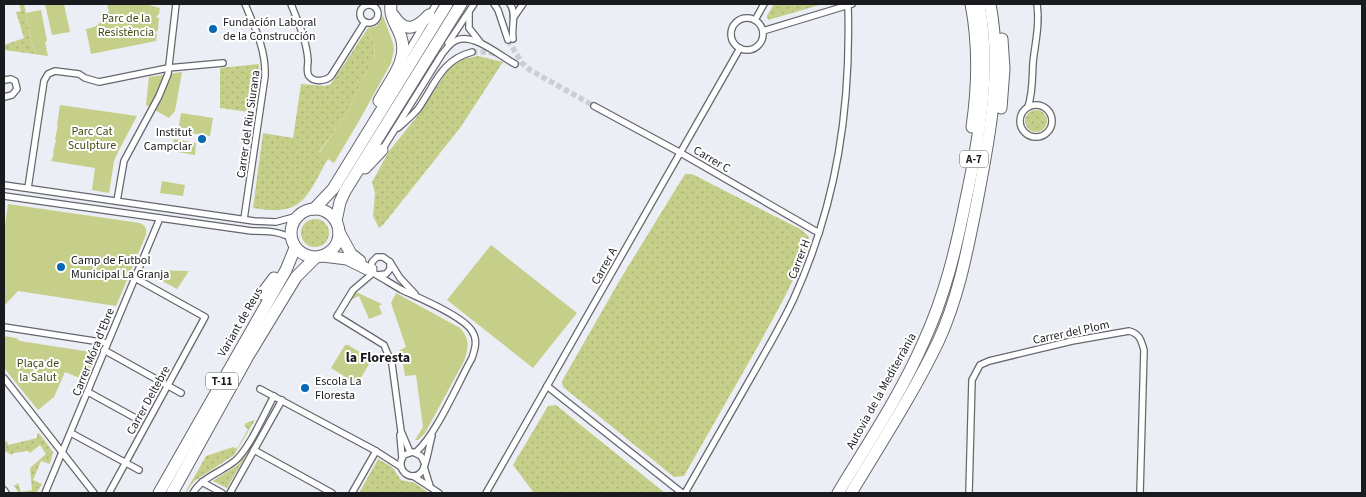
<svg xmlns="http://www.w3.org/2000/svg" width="1366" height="497" font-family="'Source Sans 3',sans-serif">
<defs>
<pattern id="grass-dots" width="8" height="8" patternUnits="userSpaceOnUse" patternTransform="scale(1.25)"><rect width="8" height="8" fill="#c6cf89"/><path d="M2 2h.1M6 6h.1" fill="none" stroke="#aab176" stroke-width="1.8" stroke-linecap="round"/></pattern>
</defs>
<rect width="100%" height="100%" fill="#ebeef5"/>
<!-- grass -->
<g fill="url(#grass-dots)">
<polygon points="19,4 24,4 34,54 4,50 4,45 24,38 16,12 21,11"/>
<polygon points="774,4 823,4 768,20 767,16"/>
<path d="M368,28L375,47L374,59L343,119L319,152L328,159C306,197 304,217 253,208L263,133L293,138L301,84L325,86L331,84Z"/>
<polygon points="478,56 503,62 460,128 383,225 379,228 373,216 375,193 372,182 389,151 416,118 450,67 463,59"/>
<polygon points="259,64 256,94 251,93 249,112 220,108 220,68"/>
<circle cx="1036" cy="121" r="11"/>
<path d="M685,174H692L802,230L809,237C801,270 778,309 762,339C736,385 710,430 684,476L674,477L563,387L562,381L621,278Z"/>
<circle cx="315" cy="233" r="14"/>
<polygon points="556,405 665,493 534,493 513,465 548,406"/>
<polygon points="255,420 234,455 193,482 186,493 185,493 206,456 233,447 237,449 248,429 244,426 246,423"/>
<polygon points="39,433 53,452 50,464 41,461 33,480 42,484 37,492 19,493 14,486 18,483 21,492 32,490 30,468 46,454 40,445 30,453 28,451 13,453 12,455 4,451 4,442 7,441 8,445 37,438 37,434"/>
<polygon points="252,443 253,443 227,488 213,481 239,464"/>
<polygon points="378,459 392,467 401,480 415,483 429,493 359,493"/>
</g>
<!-- park -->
<g fill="#c6cf89">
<polygon points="45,4 64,4 70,32 52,35"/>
<path d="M107,4H145L160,8L159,14L156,17L159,18L158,30L155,33L157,34L156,41L91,54L86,29C97,27 101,25 104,13L109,12Z"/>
<polygon points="41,10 47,41 45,42 48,56 34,54 26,13"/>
<polygon points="383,16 393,43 394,50 391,63 359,121 334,163 319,153 343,119 374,59 375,47 368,28 377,26"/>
<polygon points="182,72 175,111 169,118 146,105 149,77"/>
<polygon points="60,105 137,116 119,150 114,161 109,193 92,190 95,168 51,161 54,154 53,153 56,140 55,139 58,125 57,125"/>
<polygon points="181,113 213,118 210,136 178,131"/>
<polygon points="174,139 196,143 195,155 172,151"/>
<polygon points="162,181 185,185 183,196 160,193"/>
<path d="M8,204L140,223C146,226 147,229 146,235L116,306L18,291L4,306V232Z"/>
<polygon points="491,245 577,313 533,368 447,300"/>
<polygon points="145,270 189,271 177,289 144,271"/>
<polygon points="356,292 382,304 379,306 382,314 369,319 359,296 351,300"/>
<path d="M396,293L460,328C470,339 469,348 464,361L425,433L418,440H415L423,427L416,375L405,376L403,364L398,351L406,347L391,303Z"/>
<polygon points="4,336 16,338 20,341 91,352 94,354 94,358 85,380 65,372 54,397 38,410 4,368"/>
<polygon points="345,345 348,345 370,358 371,361 357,384 331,368"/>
</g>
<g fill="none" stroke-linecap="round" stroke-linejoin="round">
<!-- street-tunnel -->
<g stroke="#ccced5" stroke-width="5.5" stroke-dasharray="5.5 3" stroke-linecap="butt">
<polyline points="508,40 522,63 530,70 594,106"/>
<polyline points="472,52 487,52 497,54"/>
</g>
<!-- street casing -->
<g stroke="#65676e" stroke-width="8">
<g id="street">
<path d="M291,4C298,22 307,41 308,61C308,65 306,72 309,76C314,83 326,81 331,76L365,22"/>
<polyline points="494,4 498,10 508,40"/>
<path d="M510,4C517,13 511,28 513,39"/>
<circle cx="369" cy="14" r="9"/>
<polyline points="469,13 469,28 480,42"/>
<polyline points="514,17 523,4"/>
<circle cx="747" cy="34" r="16"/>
<polyline points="755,20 764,4"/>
<polyline points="763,31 852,4"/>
<polyline points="448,43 474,4"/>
<polyline points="404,58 436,4"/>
<polyline points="4,80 11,79 15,81 17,89 12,95 4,97"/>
<circle cx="1036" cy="121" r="16"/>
<polyline points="594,106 679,152 819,233"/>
<path d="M1028,107C1033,92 1032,79 1033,63C1035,43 1040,25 1037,4"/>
<path d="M398,128C405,122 412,116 418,109C435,85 441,60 472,52"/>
<path d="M382,150L442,54C446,49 451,42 457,40C474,33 500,56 515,64"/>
<polyline points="4,185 254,221 276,222 298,216"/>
<polyline points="28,188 44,81 48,74 55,71 79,74 85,78 99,82 168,68 223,63"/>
<path d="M4,196L252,231C266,231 279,231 291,238"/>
<polyline points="117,201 124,161 159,96 168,74 176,4"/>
<path d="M244,219L265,76C266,50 255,28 245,4"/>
<polyline points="390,262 400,278 415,294"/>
<polyline points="373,273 353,290 337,316 384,345 392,364 401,431 410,452"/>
<path d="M377,275L386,274L390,269V262L383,257H377L372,262C370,267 371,271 375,274C384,279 393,285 402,290C419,298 463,316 472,331C478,340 475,349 472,358C458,383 436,435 416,452"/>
<polyline points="4,327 107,343"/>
<polyline points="104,350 181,393"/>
<polyline points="4,378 94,493"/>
<polyline points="547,386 682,493"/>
<polyline points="260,389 376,451 401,467"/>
<polyline points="88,392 139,420"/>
<polyline points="71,433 139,470"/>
<polyline points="400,435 402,458"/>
<polyline points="254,450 332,493"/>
<path d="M425,464L421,456L413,452L404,455C393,470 413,484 422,471C427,464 429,445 432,436"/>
<polyline points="424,467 430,486"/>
<polyline points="413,476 439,493"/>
<polyline points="202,482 222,493"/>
<polyline points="4,490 6,493"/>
<polyline points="45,493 160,218"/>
<polyline points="109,493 205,317 135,278"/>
<path d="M193,493C202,477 222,472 236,460C250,447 264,414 274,396"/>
<polyline points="230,493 282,400"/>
<polyline points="352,493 376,451"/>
<polyline points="486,493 740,48"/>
<path d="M685,493C707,454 730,414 753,374C767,349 782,324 794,298C837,203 851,108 848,5"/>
<path d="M969,493L972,380L980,365L989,361L1072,341L1129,331C1140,334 1141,340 1144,350L1140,493"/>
</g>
</g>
<!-- highway casing -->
<g stroke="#65676e" stroke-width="13">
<g id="highway">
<path d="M971,4C979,45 978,86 972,127"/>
<path d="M394,16C405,34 417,28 429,15"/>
<path d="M379,101C389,81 409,61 401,37C397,25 389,17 391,4"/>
<polyline points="1001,108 1004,69 1002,39"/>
<polyline points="365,168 382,150"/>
<circle cx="315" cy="233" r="24"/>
<polyline points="314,209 333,189 447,4"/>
<polyline points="336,221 340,202 345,191 461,4"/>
<polyline points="339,232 351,254 360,261"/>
<polyline points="323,256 347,259 367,269 371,269"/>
<polyline points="262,294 274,278"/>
<polyline points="159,493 286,270 295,248"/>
<polyline points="172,493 248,356 296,277 315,258"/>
<path d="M838,493C868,443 901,394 924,341C945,295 956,249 966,199C980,134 991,70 979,4"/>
<path d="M851,493C881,443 913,394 938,342C958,299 967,252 976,207C989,140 1003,72 990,4"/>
</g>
</g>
<!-- street -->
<use href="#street" stroke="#fff" stroke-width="5.5"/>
<!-- highway -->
<use href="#highway" stroke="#fff" stroke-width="11"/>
</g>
<!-- markers -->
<g fill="#0568b4" stroke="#fff" stroke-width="2">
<circle cx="213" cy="29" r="5"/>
<circle cx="202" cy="139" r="5"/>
<circle cx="61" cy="267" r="5"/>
<circle cx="305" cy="388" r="5"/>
</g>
<g text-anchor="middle" stroke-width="4" stroke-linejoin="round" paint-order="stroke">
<!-- shield labels -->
<g fill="#fff" stroke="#5f5f62" stroke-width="1">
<rect x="960" y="150.5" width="28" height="17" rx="4"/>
<rect x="206" y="372.5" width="32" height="17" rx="4"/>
</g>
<g font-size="11" font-weight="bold" fill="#1a1b1e">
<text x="974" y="163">A-7</text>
<text x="222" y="385">T-11</text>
</g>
<!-- park labels -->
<g font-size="12" fill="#484d16" stroke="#fff">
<text x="126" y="22">Parc de la<tspan x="126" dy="14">Resistència</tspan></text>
<text x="92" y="135">Parc Cat<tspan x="92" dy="14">Sculpture</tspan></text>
<text x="38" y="367">Plaça de<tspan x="38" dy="14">la Salut</tspan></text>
</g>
<!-- poi labels -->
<g font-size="12" fill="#1a1b1e" stroke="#fff" text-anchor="start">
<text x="223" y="26">Fundación Laboral<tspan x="223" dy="14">de la Construcción</tspan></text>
<text x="192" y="136" text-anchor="end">Institut<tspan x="192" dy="14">Campclar</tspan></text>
<text x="71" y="264">Camp de Futbol<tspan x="71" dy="14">Municipal La Granja</tspan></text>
<text x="315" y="385">Escola La<tspan x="315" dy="14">Floresta</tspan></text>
</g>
<!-- street labels -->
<g font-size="12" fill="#1a1b1e" stroke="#fff">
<text transform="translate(248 124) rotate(-82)" y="4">Carrer del Riu Siurana</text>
<text transform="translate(712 159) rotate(30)" y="4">Carrer C</text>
<text transform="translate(799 259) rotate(-69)" y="4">Carrer H</text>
<text transform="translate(604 266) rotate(-61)" y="4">Carrer A</text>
<text transform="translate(240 322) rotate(-60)" y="4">Variant de Reus</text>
<text transform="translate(1071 332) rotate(-12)" y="4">Carrer del Plom</text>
<text transform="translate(93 352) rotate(-68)" y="4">Carrer Móra d'Ebre</text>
<text transform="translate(881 391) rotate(-61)" y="4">Autovia de la Mediterrània</text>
<text transform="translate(148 400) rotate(-61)" y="4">Carrer Deltebre</text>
</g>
<!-- neighbourhood labels -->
<g font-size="14" font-weight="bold" fill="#1a1b1e" stroke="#fff">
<text x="378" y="362">la Floresta</text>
</g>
</g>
<!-- border -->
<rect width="1366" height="497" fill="none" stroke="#1a1b1e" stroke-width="10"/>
</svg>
